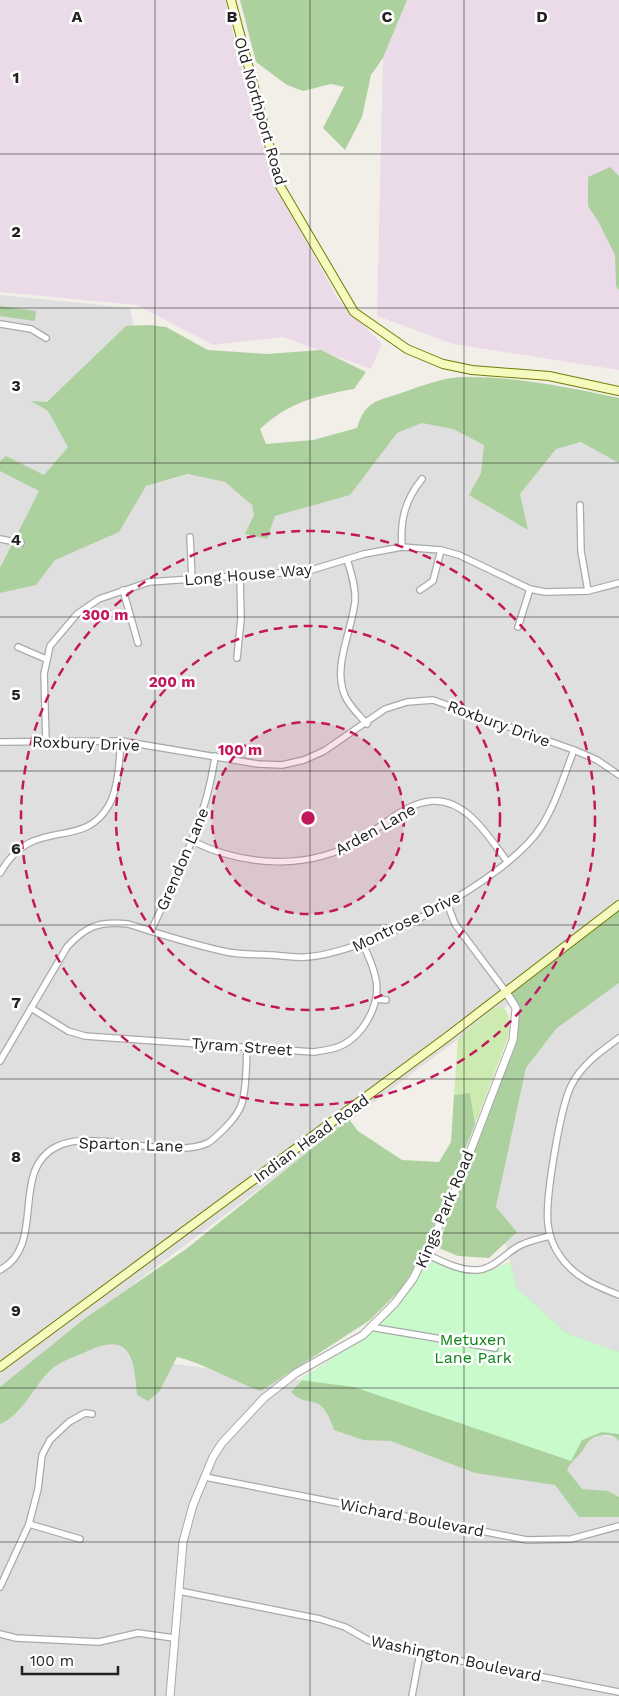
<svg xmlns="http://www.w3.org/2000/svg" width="619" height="1696" font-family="'Work Sans',sans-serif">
<rect width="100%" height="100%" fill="#f2efe9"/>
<!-- residential -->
<g fill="#e0dfdf">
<polygon points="0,295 130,308 141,361 146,486 413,416 619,449 619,923 504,1008 492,1009 458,1039 94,1314 174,1364 354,1387 580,1454 590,1440 601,1435 617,1438 619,1441 619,1696 0,1696"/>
<polygon points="619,983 619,1352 566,1333 517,1288 496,1207 526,1068 556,1029"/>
</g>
<!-- industrial -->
<g fill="#ebdbe8">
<polygon points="0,0 225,0 254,117 275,185 338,299 382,344 371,369 283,337 213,345 137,305 0,292"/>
<polygon points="407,0 619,0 619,370 453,344 377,316 383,58"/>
</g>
<!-- grass -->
<path fill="#cdebb0" d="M499,1007L504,1008C511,1017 510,1027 508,1037L475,1125L470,1093L454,1095L458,1039L492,1009Z"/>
<!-- forest -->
<g fill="#add19e">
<polygon points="240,0 407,0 383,58 371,75 362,117 345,150 323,128 344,87 331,84 303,91 287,85 256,62"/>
<polygon points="610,167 619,176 619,290 616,286 615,255 598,221 588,206 588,177"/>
<polygon points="0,306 36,311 35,321 0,316"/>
<path d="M149,325L166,327L208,350L267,354L321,350L366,372L354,389C316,396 289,402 260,429L266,444L313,440L357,428C365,401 377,401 401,393C419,387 441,378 460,377C514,376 567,387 619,398V463L581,442L556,449L520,494L528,530L469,495L481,473L484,445L453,429L422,423L397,433L350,495L275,516L267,539L245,534L254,515L252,505L225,482L188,474L146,486L119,532L55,560L36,585L0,593V568L39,491L0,471V461L6,456L44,475L68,447L48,411L31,401L47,402L126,326Z"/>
<polygon points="619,905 619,983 556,1029 526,1068 496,1207 517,1232 489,1258 458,1256 439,1248 452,1199 513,1040 516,1008 506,992"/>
<path d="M470,1093L475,1125L423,1252L403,1287L370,1320L261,1391C232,1381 206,1364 177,1357L159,1392L148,1401L137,1395C134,1356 130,1330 84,1353C74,1357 61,1361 53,1368C33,1385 25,1413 0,1424V1387L84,1319L186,1249L349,1119L358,1131L402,1160L439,1162L451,1142L454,1095Z"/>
<path d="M427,1258C463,1276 474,1280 510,1262L517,1288L566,1333L619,1352V1441C612,1432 597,1434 589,1441C585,1445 584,1450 580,1454C574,1460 571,1462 567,1470L582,1489L608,1491L619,1497V1517H579L555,1485L475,1473L391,1441L363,1440L334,1430C331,1422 327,1410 320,1405C310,1399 303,1404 291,1392L306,1376L363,1339L404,1302Z"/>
</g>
<!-- park -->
<path fill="#c8facc" d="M427,1258C463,1276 474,1280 510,1262L517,1288L566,1333L619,1352V1434L602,1432L582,1440L571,1461L354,1387L299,1380C334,1358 368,1338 396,1308C409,1294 418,1275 427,1258Z"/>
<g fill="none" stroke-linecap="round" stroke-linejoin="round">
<!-- minor casing -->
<g stroke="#a9a9a9" stroke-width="8">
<g id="minor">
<polyline points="0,324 31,329 46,338"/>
<polyline points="580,505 581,551 588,591"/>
<polyline points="190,537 192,579"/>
<polyline points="0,539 21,543"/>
<path d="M402,547C400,520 405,500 422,479"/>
<path d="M347,559C351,573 356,587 355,601C352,631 332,667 345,696C350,707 359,715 367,724"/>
<polyline points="123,590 138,643"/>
<polyline points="420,590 433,581 441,550"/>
<polyline points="518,627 530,589"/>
<polyline points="18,647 46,659"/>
<polyline points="237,658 241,619 240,577"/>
<polyline points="46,741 44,674 50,646 77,614 99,599 149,582 308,571 364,554 402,547 441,550 459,555 530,589 545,592 588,591 619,583"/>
<polyline points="0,742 121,741 258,764 282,765 304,760 324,751 385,709 407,702 433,700 574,750 597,760 619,775"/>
<path d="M192,841C245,867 312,871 363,838C384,825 407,802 433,801C467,799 489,838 507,861"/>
<path d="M0,873C7,861 17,849 29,843C59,828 89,840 109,805C119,787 119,761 121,741"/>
<polyline points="447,903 455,924 506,992"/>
<path d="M151,931C177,874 207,819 215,756"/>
<polyline points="377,999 386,1000"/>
<path d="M31,1008L68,1031L85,1036L313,1052C320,1051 328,1050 335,1048C361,1040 381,1006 376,980C374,968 368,955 363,944"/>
<path d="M619,1038C601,1051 581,1065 571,1086C560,1109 545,1199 548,1224C549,1235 553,1246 560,1256C574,1277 596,1286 619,1295"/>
<path d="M0,1061L67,947C86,926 99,921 128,924C160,934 193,945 227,952C241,955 257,954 272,955C283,956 295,958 306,957C369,953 507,880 541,827C556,804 564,775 574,750"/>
<path d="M426,1254C442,1261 459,1271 477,1270C493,1269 504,1255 517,1247C527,1241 538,1239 550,1236"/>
<path d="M0,1270C48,1245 8,1169 58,1146C76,1138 95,1141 114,1142C140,1145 184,1154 208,1143C214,1139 220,1133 225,1128C232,1121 239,1113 242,1103C247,1085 246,1065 247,1047"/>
<polyline points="370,1327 495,1348"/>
<polyline points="205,1477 527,1540 571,1539 619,1526"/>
<polyline points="29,1524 80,1539"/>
<polyline points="0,1587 29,1524 38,1489 42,1455 50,1440 69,1422 85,1413 92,1414"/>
<polyline points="179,1591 320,1619 345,1627 368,1640 381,1645 619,1692"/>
<polyline points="0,1634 16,1638 99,1642 138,1633 174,1638"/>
<polyline points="412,1696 420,1653"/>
</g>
</g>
<!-- tertiary casing -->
<g stroke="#a9a9a9" stroke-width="9">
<polyline id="tertiary" points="170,1696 183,1542 193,1505 213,1457 222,1443 264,1398 296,1373 363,1335 395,1303 413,1279 452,1199 513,1040 516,1008 506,992"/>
</g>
<!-- secondary casing -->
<g stroke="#707d05" stroke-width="10">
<g id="secondary">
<polyline points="231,0 280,186 354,312 407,349 443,364 472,370 549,376 619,391"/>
<polyline points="0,1367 447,1037 619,905"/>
</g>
</g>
<!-- minor -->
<use href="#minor" stroke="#fff" stroke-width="5.5"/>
<!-- tertiary -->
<use href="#tertiary" stroke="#fff" stroke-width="7"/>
<!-- secondary -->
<use href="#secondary" stroke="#f7fabf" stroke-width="8"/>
</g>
<!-- grid -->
<path fill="none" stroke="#222" stroke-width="1" stroke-opacity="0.55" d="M155,0V1696M310,0V1696M464,0V1696M0,154H619M0,308H619M0,463H619M0,617H619M0,771H619M0,925H619M0,1079H619M0,1233H619M0,1388H619M0,1542H619"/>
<!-- distance rings -->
<circle cx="308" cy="818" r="96" fill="#c2185b" fill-opacity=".12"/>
<g fill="none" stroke="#c2185b" stroke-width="2.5" stroke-dasharray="9 6">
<circle cx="308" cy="818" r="96"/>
<circle cx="308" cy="818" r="192"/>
<circle cx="308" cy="818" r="287"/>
</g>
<g text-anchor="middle" stroke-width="5" stroke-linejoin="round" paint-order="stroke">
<!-- street labels -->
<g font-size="16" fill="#222" stroke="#fff">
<text transform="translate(261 111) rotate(74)" y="6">Old Northport Road</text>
<text transform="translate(248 574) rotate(-5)" y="6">Long House Way</text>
<text transform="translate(499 723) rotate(20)" y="6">Roxbury Drive</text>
<text transform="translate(86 743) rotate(2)" y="6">Roxbury Drive</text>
<text transform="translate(375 829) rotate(-29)" y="6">Arden Lane</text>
<text transform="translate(182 859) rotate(-67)" y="6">Grendon Lane</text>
<text transform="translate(406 921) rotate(-26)" y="6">Montrose Drive</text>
<text transform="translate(242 1046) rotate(4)" y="6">Tyram Street</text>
<text transform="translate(311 1138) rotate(-36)" y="6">Indian Head Road</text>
<text transform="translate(131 1144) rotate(2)" y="6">Sparton Lane</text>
<text transform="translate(444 1209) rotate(-67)" y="6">Kings Park Road</text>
<text transform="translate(412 1517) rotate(11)" y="6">Wichard Boulevard</text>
<text transform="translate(456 1658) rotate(12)" y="6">Washington Boulevard</text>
</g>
<!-- park labels -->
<g font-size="16" fill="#0c8416" stroke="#fff">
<text x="473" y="1345">Metuxen<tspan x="473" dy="18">Lane Park</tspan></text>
</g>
</g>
<g font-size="16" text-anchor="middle" font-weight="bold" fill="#222" stroke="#fff" stroke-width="5" stroke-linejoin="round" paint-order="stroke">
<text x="77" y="22">A</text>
<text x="232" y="22">B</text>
<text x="387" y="22">C</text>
<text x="542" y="22">D</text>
<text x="16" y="83">1</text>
<text x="16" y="237">2</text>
<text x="16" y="391">3</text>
<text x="16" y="545">4</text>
<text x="16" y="700">5</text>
<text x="16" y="854">6</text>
<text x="16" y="1008">7</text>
<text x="16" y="1162">8</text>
<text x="16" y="1316">9</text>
</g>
<circle cx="308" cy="818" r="8" fill="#c2185b" stroke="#fff" stroke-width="2.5"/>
<g font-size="15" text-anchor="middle" font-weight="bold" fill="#c2185b" stroke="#fff" stroke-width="5" stroke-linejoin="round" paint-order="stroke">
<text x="105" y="620">300 m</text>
<text x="172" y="687">200 m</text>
<text x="240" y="755">100 m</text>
</g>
<!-- scale -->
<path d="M22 1666v8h96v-8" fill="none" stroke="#222222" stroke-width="2.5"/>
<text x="30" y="1666" font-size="15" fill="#222222" stroke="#ffffff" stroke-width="4" paint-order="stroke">100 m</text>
</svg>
